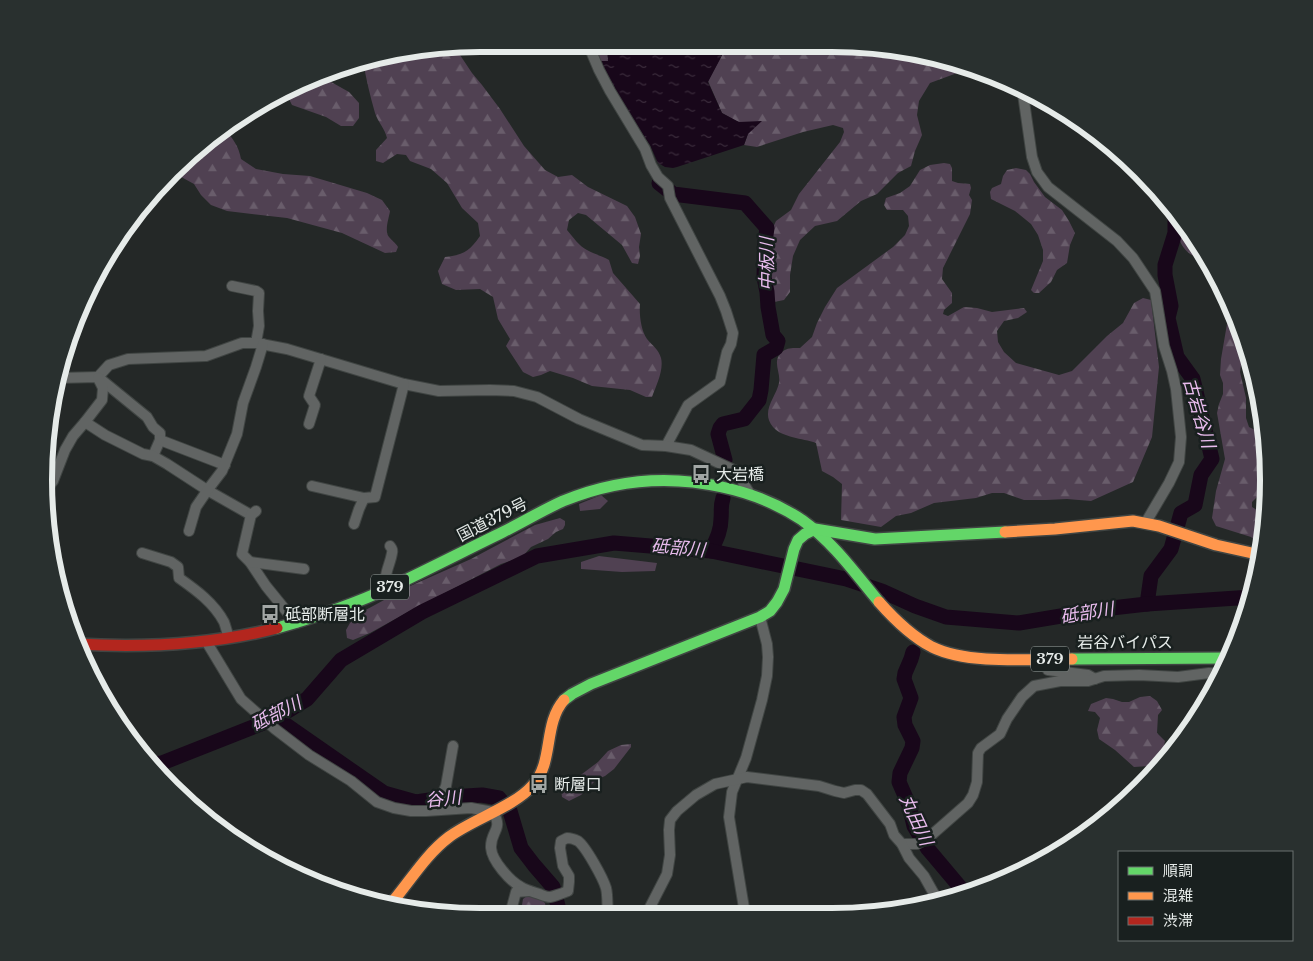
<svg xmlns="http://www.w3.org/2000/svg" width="1313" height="961" font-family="'Libre Baskerville','Noto Sans JP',serif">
<defs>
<pattern id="forest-firs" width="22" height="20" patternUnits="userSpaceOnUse" patternTransform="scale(1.25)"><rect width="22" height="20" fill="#504152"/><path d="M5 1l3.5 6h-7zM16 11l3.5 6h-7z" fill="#695d6b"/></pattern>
<pattern id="water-ripples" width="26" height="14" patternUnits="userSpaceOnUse" patternTransform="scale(1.25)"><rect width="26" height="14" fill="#18071a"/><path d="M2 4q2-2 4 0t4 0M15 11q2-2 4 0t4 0" fill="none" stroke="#3a2b3b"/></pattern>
</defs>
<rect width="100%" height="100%" fill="#242827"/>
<!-- forest -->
<g fill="url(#forest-firs)">
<polygon points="593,44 607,44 608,61 599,61"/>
<polygon points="707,44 833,44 945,59 968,69 930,83 919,101 917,115 922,135 915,151 911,166 898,173 877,194 861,201 837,221 815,226 800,240 793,256 790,275 790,292 784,300 774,302 771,299 767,260 768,238 776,221 791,210 799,194 840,142 844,132 843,128 833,125 803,132 757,147 744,145 748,134 738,122 722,113 708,81 728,44 714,47"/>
<path d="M449,48L454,50L460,55L472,73L482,85L500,109L524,146L545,170L558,177L572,175L588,187L627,206L635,217L641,234L639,247L640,256L638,264L632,263L622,245L586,215L578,213L569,220L567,230C573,237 579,246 587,250C594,254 602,256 609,260L613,273L640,304C639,314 641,331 647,339C652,345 659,350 661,358C664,370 656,386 652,397H646L630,390L592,386L573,378L550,371L541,375L533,377L523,372L506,346L510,339L498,319L493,297L480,289L456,290L442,284L438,271L445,257C463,255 469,252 480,236L478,223L462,208L447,183L431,169L410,161L406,155L397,154L383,163L376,161V150L387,138C385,129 378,122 375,113C370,96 366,78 363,61L367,59Z"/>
<polygon points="324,78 349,92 359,103 359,118 353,126 341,126 326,117 292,105 287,95"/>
<path d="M224,129C233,138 239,147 241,159L256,169L283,174L310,176L367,193L382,200L390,211C389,218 384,231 389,237C392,241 395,242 398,247L396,252L385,253L342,233L287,218L227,211L211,205L201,195L194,184L174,173Z"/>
<path d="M944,163L950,164L952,168V181L958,183L970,184L971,188L969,195L972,200L970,214L943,268L942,279L952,293V303L944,310L943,314L948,316L964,307L977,308L992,312L1024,308L1027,312L1018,318L1004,321L997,331L998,342L1004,352L1016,363L1059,375L1072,371L1107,336L1123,323L1134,303L1143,298L1151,300L1159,367L1152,437L1133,482L1091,501L1067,499L1046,500H1024L1004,493H992L976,498L934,503L911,513L896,516L881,527L841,520L842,484L833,477L822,471L816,443C802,438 783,438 773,427C760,412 776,397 779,383C781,372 772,362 781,353C787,347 793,348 800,348L812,337L817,323L825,307L837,288L893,247L905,235L909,226L908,216L903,210H887L884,205L886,198L900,193L910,186L920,170L930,165Z"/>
<polygon points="1016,168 1026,170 1030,174 1034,182 1045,197 1062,210 1069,221 1075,233 1070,245 1067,263 1057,270 1051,282 1039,293 1034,293 1031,290 1043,261 1043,250 1038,235 1031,224 1015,211 991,199 990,192 992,188 1001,184 1003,176 1007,170"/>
<path d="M1177,213L1179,214L1210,264C1194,257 1180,252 1178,232C1178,226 1179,219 1177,213Z"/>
<polygon points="1234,314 1246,345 1243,352 1240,372 1246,398 1246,418 1249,427 1257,431 1265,429 1268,452 1267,494 1257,497 1252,502 1252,507 1257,510 1266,512 1266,537 1263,549 1257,548 1258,543 1251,537 1216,526 1212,518 1216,491 1225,459 1217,413 1219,404 1223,394 1223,383 1220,375 1221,359 1227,324"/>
<polygon points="560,518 565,521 565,525 563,529 556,532 548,539 531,547 522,557 501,564 408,612 370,633 353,640 347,638 346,630 350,623 362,612 408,587 471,559 535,525"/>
<polygon points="1150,696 1157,701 1162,710 1158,715 1157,733 1165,741 1162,755 1149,766 1134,767 1115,750 1099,739 1097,730 1100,718 1095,712 1088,711 1091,704 1106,698 1113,699 1122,702 1129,702 1140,697"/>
<polygon points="631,744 631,747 614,769 605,776 596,780 581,795 569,801 562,797 561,789 564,783 582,774 598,762 608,751 621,745"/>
<polygon points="527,896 539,898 545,903 547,916 535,916 536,908 522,905 523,899"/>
</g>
<!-- green -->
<g fill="#504152">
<polygon points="601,495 608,501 600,509 580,511 579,504"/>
<polygon points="599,556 657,563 655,571 622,572 581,569 581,562"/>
</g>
<!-- water -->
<polygon fill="url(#water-ripples)" points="607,44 707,44 714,47 728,44 708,82 722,113 739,122 762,121 748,134 744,145 677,167 673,168 665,167 658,163 650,145 615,94 599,61 608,61"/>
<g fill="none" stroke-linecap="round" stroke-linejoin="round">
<!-- river -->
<g stroke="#18071a" stroke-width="15">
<polyline points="659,183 673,194 745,203 767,228 765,242 764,277 767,292 768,307 773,335 778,341 776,348 764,355 761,390 759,400 744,419 723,424 720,428 718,434 725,460"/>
<path d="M711,551C716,540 721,531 721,519C722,509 720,508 723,498"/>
<polyline points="1147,604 1151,576 1171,549 1181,513 1195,505 1201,475 1212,459 1193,379 1177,357 1168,318 1171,306 1165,275 1165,265 1175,233 1175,218 1172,208"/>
<polyline points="913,652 911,659 905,673 904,679 911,698 904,717 905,725 913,741 912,748 900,773 899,782 909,805 914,826 928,849 965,893"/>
<polyline points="276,718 384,793 416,802 450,797 482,795 499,798 510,811 521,848 534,865 553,887 558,906 559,916"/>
<polyline points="151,764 162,763 276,718 307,699 341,660 422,612 537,556 614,543 711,551 846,579 882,591 915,606 946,617 1019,623 1103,609 1147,604 1252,597"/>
</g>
<!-- street casing -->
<g stroke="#404543" stroke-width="12">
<g id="street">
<polyline points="588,44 599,70 610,91 645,149 651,165 658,177 668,186 670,198 720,296 726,311 733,333 731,344 727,352 720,382 688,405 666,446"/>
<polyline points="1023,94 1032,157 1037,172 1048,187 1117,241 1133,258 1155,291 1164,346 1172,371 1176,389 1181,437 1179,462 1169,483 1146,522"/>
<polyline points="232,286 256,291 259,293 258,311 259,326 256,343"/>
<polyline points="98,377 109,365 128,359 206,356 242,343 256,343 287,349 404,384 439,391 490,390 514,391 537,397 579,419 642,445 666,446 691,450 736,471 750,494"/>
<polyline points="58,378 98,377 147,417 153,427 160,433 160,440 153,456"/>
<polyline points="85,422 105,435 143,454 153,456 167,464 207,490 251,515"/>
<polyline points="309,424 315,405 309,396 321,359"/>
<polyline points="160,440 225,465"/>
<polyline points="49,486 53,481 65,450 73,436 85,422 102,400 103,388 98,378"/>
<polyline points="312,486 364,498 375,497 404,384"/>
<polyline points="256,511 251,515 242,554 250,562 266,586 296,623"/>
<polyline points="354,524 359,509 364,498"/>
<polyline points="189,531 196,507 209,488 222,471 237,434 243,403 256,367 263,344"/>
<path d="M142,553L171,562L178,567L179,578C196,590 214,603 224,622C226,627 227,633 229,637"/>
<polyline points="250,562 304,569"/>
<path d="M387,589C383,573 390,566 392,553C393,549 392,549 390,546"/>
<path d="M206,641L241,699L275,729L309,755L351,781L377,802L394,808L411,811H426L471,808L493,812C504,830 490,831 491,848C492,861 510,881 521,887C526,890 533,892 539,894C542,895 546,897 550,897C556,896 563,893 568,891L569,882V876L563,866L560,848L561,841L567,838C571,838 574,839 578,841C586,847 603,878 606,888C608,896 607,906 608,915"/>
<polyline points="1047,659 1048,670 1088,675 1095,679"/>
<polyline points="444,809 442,795 446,786 453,746"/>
<polyline points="902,844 917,844 927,839 968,803 973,795 977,782 978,753 981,748 1000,734 1007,719 1022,697 1034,686 1060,681 1088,681 1104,676 1139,675 1178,677 1209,673 1222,674"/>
<polyline points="745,914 729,817 732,792 746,758 762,700 767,676 768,657 767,644 760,617"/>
<polyline points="646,915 667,874 670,855 669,830 670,820 677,811 696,795 715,784 747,777 819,786 835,791 844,793 855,790 861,790 867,794 890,824 894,835 902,844 909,858 924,876 938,901"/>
<polyline points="507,916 512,907 516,892 529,891"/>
</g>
</g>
<!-- fast casing -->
<g stroke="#404543" stroke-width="14">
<g id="fast">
<path d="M277,628C316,617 355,604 391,587C429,569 466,550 503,532C523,522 543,510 563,501C614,480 669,475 722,487C750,493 778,504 802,520C833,542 855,573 879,602"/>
<polyline points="1072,659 1229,658"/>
<polyline points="564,700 572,694 591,684 760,617 770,611 777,602 784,589 794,549 798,540 805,534 815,529 875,539 1005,532"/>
</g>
</g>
<!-- slow casing -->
<g stroke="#404543" stroke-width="14">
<g id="slow">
<polyline points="1005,532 1055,529 1133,521 1159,526 1216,545 1261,555"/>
<path d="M879,602C894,619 911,636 932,647C969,665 1031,659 1072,659"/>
<path d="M389,906C409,883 425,855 449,837C473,819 514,807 533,785C554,762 543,724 564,700"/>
</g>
</g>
<!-- jam casing -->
<g stroke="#404543" stroke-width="14">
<path id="jam" d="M76,644C145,648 211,645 277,628"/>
</g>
<!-- street -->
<use href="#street" stroke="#616463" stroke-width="10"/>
<!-- fast -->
<use href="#fast" stroke="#63d668" stroke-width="11"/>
<!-- slow -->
<use href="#slow" stroke="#ff974d" stroke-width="11"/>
<!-- jam -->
<use href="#jam" stroke="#b3261e" stroke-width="11"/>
</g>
<!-- icons -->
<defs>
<g id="bus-bare" transform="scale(1.5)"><path d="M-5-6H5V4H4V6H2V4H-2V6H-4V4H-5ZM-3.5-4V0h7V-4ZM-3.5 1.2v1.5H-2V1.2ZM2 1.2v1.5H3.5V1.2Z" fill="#a2a7a5" stroke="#19201f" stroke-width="2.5" paint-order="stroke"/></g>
</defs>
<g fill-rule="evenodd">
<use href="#bus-bare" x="701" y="474"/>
<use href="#bus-bare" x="270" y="614"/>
<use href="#bus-bare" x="539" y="784"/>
</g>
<g text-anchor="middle" stroke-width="5" stroke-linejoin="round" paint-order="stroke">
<!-- shield labels -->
<g fill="#19201f" stroke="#a8aeac" stroke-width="1">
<rect x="371" y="574.5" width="38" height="25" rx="4"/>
<rect x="1031" y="646.5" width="38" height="25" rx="4"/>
</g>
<g font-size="15" font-weight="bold" fill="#e6ebe9">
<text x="390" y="592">379</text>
<text x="1050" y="664">379</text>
</g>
<!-- poi labels -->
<g font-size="16" fill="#e6ebe9" stroke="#19201f" text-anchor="start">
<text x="716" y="480">大岩橋</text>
<text x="285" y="620">砥部断層北</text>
<text x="554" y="790">断層口</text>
</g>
<!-- street labels -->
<g font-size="16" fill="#e6ebe9" stroke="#19201f">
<text transform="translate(492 519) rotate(-27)" y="6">国道379号</text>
<text x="1125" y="648">岩谷バイパス</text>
</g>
<!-- water labels -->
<g font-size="18" font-style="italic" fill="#e9bcee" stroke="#19201f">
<text transform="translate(767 264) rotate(-90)" y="6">中板川</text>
<text transform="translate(1199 413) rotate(74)" y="6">古岩谷川</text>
<text transform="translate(678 548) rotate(5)" y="6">砥部川</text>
<text transform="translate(1087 613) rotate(-9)" y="6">砥部川</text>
<text transform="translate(276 714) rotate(-27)" y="6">砥部川</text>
<text transform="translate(443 799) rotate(-6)" y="6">谷川</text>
<text transform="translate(916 820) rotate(65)" y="6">丸田川</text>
</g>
</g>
<!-- crop -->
<path d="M0 0H1313V961H0ZM480 52H832A428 428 0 0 1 1260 480V480A428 428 0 0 1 832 908H480A428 428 0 0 1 52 480V480A428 428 0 0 1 480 52Z" fill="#29302f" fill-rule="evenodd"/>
<path fill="none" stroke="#e6ebe9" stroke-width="6" d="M480 52H832A428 428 0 0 1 1260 480V480A428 428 0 0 1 832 908H480A428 428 0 0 1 52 480V480A428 428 0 0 1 480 52Z"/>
<!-- legend -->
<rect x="1118" y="851" width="175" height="90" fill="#19201f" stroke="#6b7170"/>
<rect x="1128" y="867" width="25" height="8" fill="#63d668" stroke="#6b7170"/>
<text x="1163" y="876" font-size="15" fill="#e6ebe9">順調</text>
<rect x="1128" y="892" width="25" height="8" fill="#ff974d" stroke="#6b7170"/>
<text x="1163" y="901" font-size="15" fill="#e6ebe9">混雑</text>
<rect x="1128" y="917" width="25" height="8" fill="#b3261e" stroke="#6b7170"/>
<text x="1163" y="926" font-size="15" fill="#e6ebe9">渋滞</text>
</svg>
